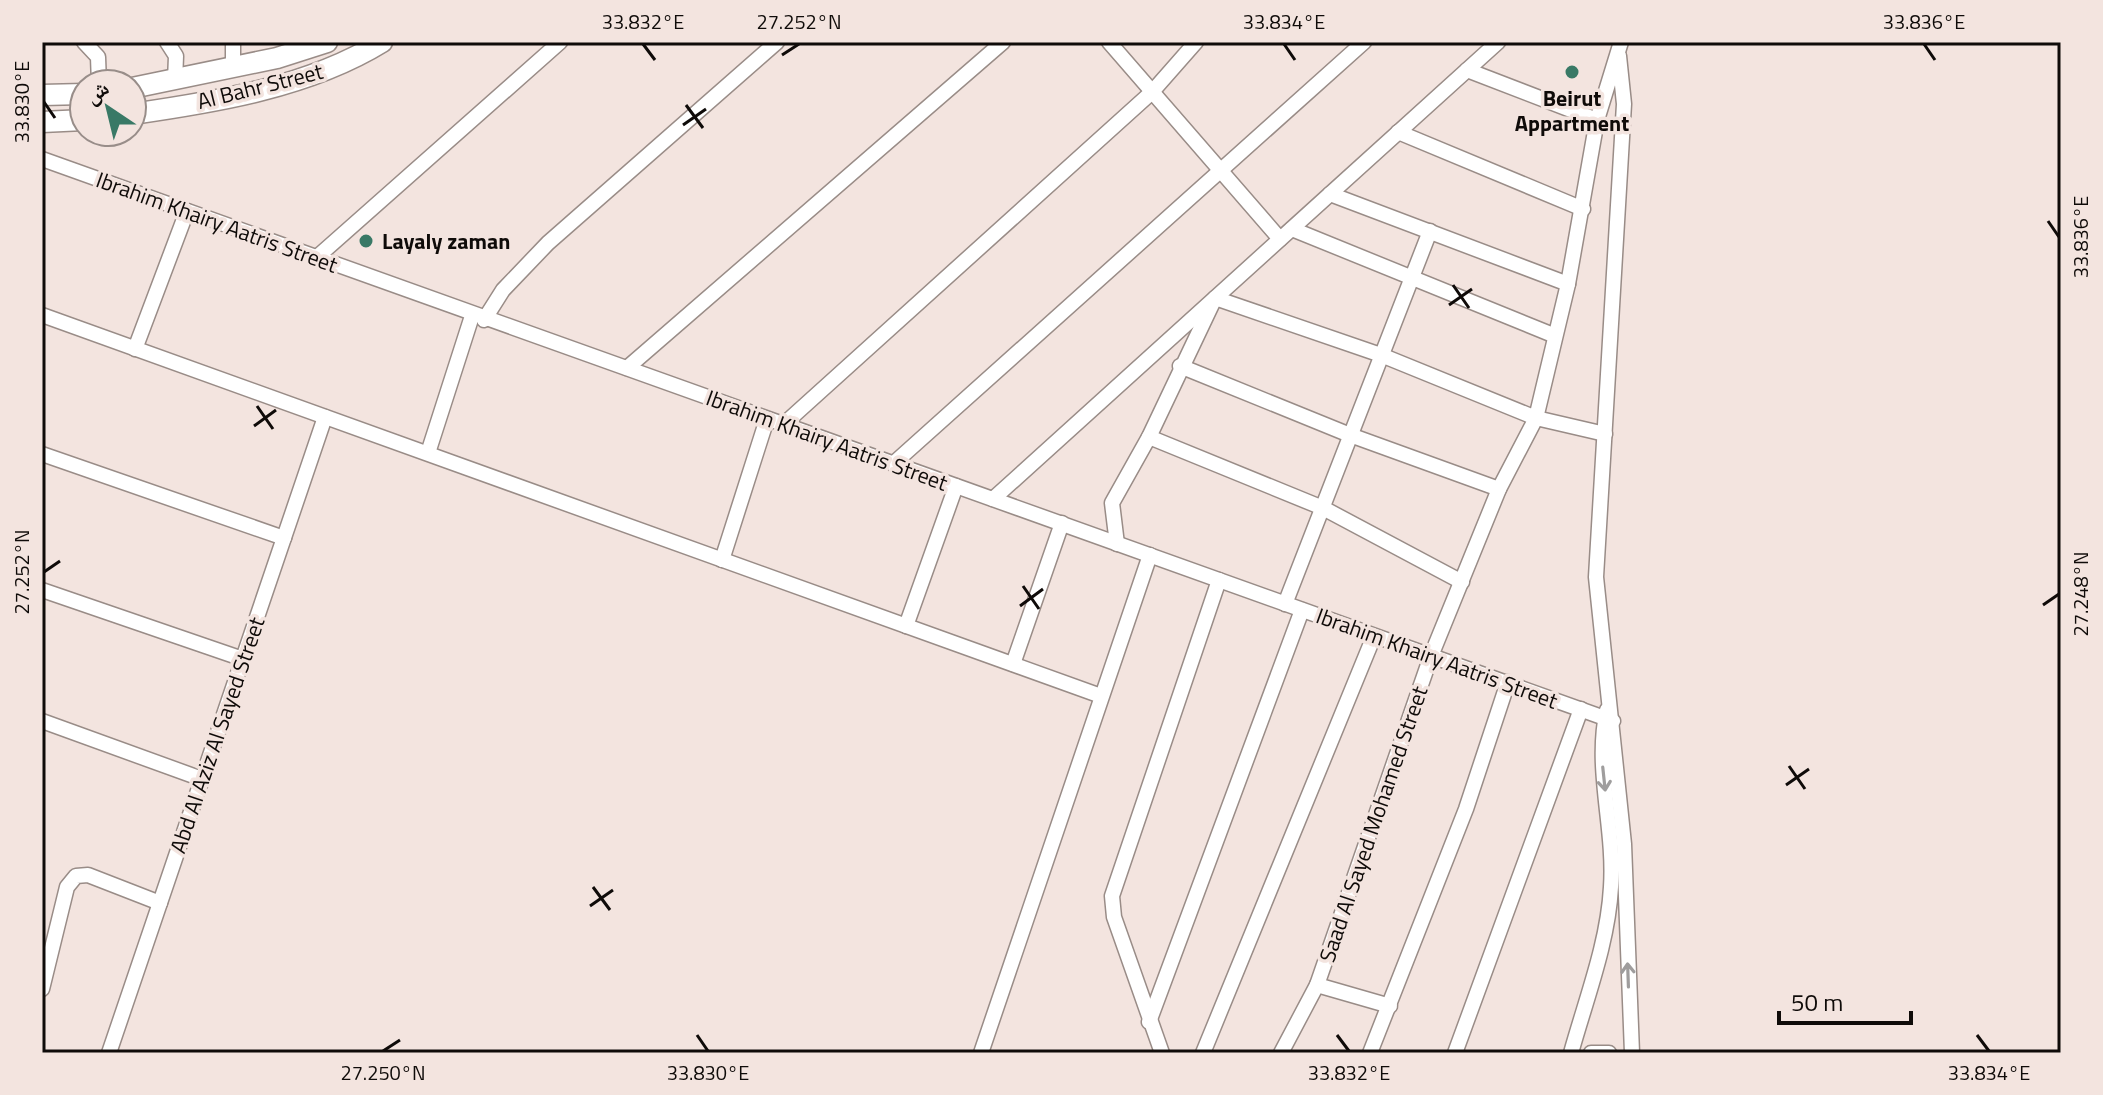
<svg xmlns="http://www.w3.org/2000/svg" width="2103" height="1095" font-family="'Titillium Web','Noto Naskh Arabic',sans-serif">
<rect width="100%" height="100%" fill="#f3e4df"/>
<g fill="none" stroke-linecap="round" stroke-linejoin="round">
<!-- street casing -->
<g stroke="#998c87" stroke-width="17">
<g id="street">
<polyline points="84,42 98,57 99,84"/>
<polyline points="167,42 176,56 175,81"/>
<polyline points="233,42 233,69"/>
<polyline points="1109,42 1280,239"/>
<polyline points="1619,56 1624,104 1596,577 1624,844 1632,1053"/>
<polyline points="1467,70 1597,120"/>
<polyline points="1398,132 1583,209"/>
<polyline points="42,159 1613,721"/>
<polyline points="1330,194 1568,284"/>
<polyline points="1292,229 1553,335"/>
<polyline points="316,258 560,42"/>
<polyline points="42,315 1101,696"/>
<polyline points="484,320 503,290 548,243 777,42"/>
<polyline points="135,349 187,211"/>
<polyline points="1180,366 1350,435 1499,489"/>
<polyline points="627,368 1003,42"/>
<polyline points="783,425 1152,92 1196,42"/>
<polyline points="1149,437 1323,508 1462,582"/>
<polyline points="428,453 472,316"/>
<polyline points="42,454 284,538"/>
<polyline points="893,464 1364,42"/>
<polyline points="993,499 1498,42"/>
<polyline points="1117,544 1112,503 1149,437 1215,298 1381,355 1536,418 1605,434"/>
<polyline points="722,560 767,419"/>
<polyline points="42,590 243,659"/>
<polyline points="1285,604 1430,231"/>
<polyline points="906,626 956,486"/>
<polyline points="1013,664 1062,523"/>
<polyline points="42,721 202,779"/>
<polyline points="1317,985 1390,1006"/>
<polyline points="42,989 67,887 76,876 88,875 160,903"/>
<polyline points="1149,1022 1302,610"/>
<polyline points="109,1053 325,417"/>
<polyline points="981,1053 1150,555"/>
<polyline points="1162,1053 1114,917 1112,896 1219,580"/>
<polyline points="1203,1053 1374,636"/>
<polyline points="1281,1053 1317,985 1431,656 1499,489 1536,418 1568,284 1597,120 1621,42"/>
<polyline points="1370,1053 1466,809 1508,682"/>
<polyline points="1455,1053 1581,709"/>
<path d="M1571,1053C1586,999 1608,943 1611,887C1615,827 1594,769 1607,710"/>
<polyline points="1591,1053 1609,1053"/>
</g>
</g>
<!-- secondary casing -->
<g stroke="#998c87" stroke-width="23">
<g id="secondary">
<polyline points="132,88 277,58 327,42"/>
<polyline points="42,95 84,94"/>
<path d="M132,114C216,102 309,87 382,42"/>
<polyline points="42,122 84,120"/>
</g>
</g>
<!-- street -->
<use href="#street" stroke="#fff" stroke-width="14"/>
<!-- secondary -->
<use href="#secondary" stroke="#fff" stroke-width="20"/>
</g>
<!-- one-way arrows -->
<defs><path id="oneway-shaft" d="M-6 0H5M1.5-3L5.5 0L1.5 3" fill="none" stroke-width="1.6" stroke-linecap="round" stroke-linejoin="round" transform="scale(2)"/></defs>
<g stroke="#9f9d9d">
<use href="#oneway-shaft" transform="translate(1604 779) rotate(84)"/>
<use href="#oneway-shaft" transform="translate(1628 975) rotate(-92)"/>
</g>
<!-- ticks -->
<path fill="none" stroke="#0f0b09" stroke-width="3" d="M643,44L655,60M1284,44L1295,60M1924,44L1935,60M782,55L799,44M44,102L55,118M686,105L703,128M683,125L706,109M2048,221L2059,237M1453,285L1469,308M1449,305L1472,289M257,406L273,429M254,426L276,410M44,572L60,561M1023,586L1039,609M2043,605L2059,594M1020,606L1043,589M1789,766L1805,789M1786,785L1809,769M593,887L610,910M590,906L613,890M697,1035L708,1051M1337,1035L1349,1051M1977,1035L1989,1051M383,1051L400,1040"/>
<!-- markers -->
<g fill="#397966" stroke="#f3e4df" stroke-width="3">
<circle cx="1572" cy="72" r="8"/>
<circle cx="366" cy="241" r="8"/>
</g>
<g text-anchor="middle" stroke-width="7" stroke-linejoin="round" paint-order="stroke">
<!-- street labels -->
<g font-size="22" fill="#0f0b09" stroke="#f3e4df">
<text transform="translate(260 86) rotate(-14)" y="8">Al Bahr Street</text>
<text transform="translate(217 222) rotate(20)" y="8">Ibrahim Khairy Aatris Street</text>
<text transform="translate(827 440) rotate(20)" y="8">Ibrahim Khairy Aatris Street</text>
<text transform="translate(1437 658) rotate(20)" y="8">Ibrahim Khairy Aatris Street</text>
<text transform="translate(217 735) rotate(-71)" y="8">Abd Al Aziz Al Sayed Street</text>
<text transform="translate(1373 824) rotate(-71)" y="8">Saad Al Sayed Mohamed Street</text>
</g>
<!-- poi labels -->
<g font-size="22" font-weight="bold" fill="#0f0b09" stroke="#f3e4df">
<text x="1572" y="106">Beirut<tspan x="1572" dy="25">Appartment</tspan></text>
<text x="382" y="249" text-anchor="start">Layaly zaman</text>
</g>
</g>
<!-- border -->
<rect width="2103" height="1095" fill="none" stroke="#f3e4df" stroke-width="88"/>
<!-- north arrow -->
<g transform="translate(108 108) rotate(325)"><circle r="38" fill="#f3e4df" stroke="#988d89" stroke-width="2"/>
<path d="M0-6L14 30L0 20L-14 30Z" fill="#397966"/>
<text y="-12" font-size="22" font-weight="bold" text-anchor="middle" fill="#0f0b09">ش</text>
</g>
<!-- scale -->
<path d="M1779 1011v12h132v-12" fill="none" stroke="#0f0b09" stroke-width="4"/>
<text x="1791" y="1011" font-size="24" fill="#0f0b09" stroke="#f3e4df" stroke-width="6" paint-order="stroke">50 m</text>
<rect x="44" y="44" width="2015" height="1007" fill="none" stroke="#0f0b09" stroke-width="3"/>
<g font-size="20" text-anchor="middle" fill="#0f0b09">
<text x="643" y="29">33.832°E</text>
<text x="799" y="29">27.252°N</text>
<text x="1284" y="29">33.834°E</text>
<text x="1924" y="29">33.836°E</text>
<text transform="translate(22 102) rotate(-90)" y="7">33.830°E</text>
<text transform="translate(2081 237) rotate(-90)" y="7">33.836°E</text>
<text transform="translate(22 572) rotate(-90)" y="7">27.252°N</text>
<text transform="translate(2081 594) rotate(-90)" y="7">27.248°N</text>
<text x="383" y="1080">27.250°N</text>
<text x="708" y="1080">33.830°E</text>
<text x="1349" y="1080">33.832°E</text>
<text x="1989" y="1080">33.834°E</text>
</g>
</svg>
